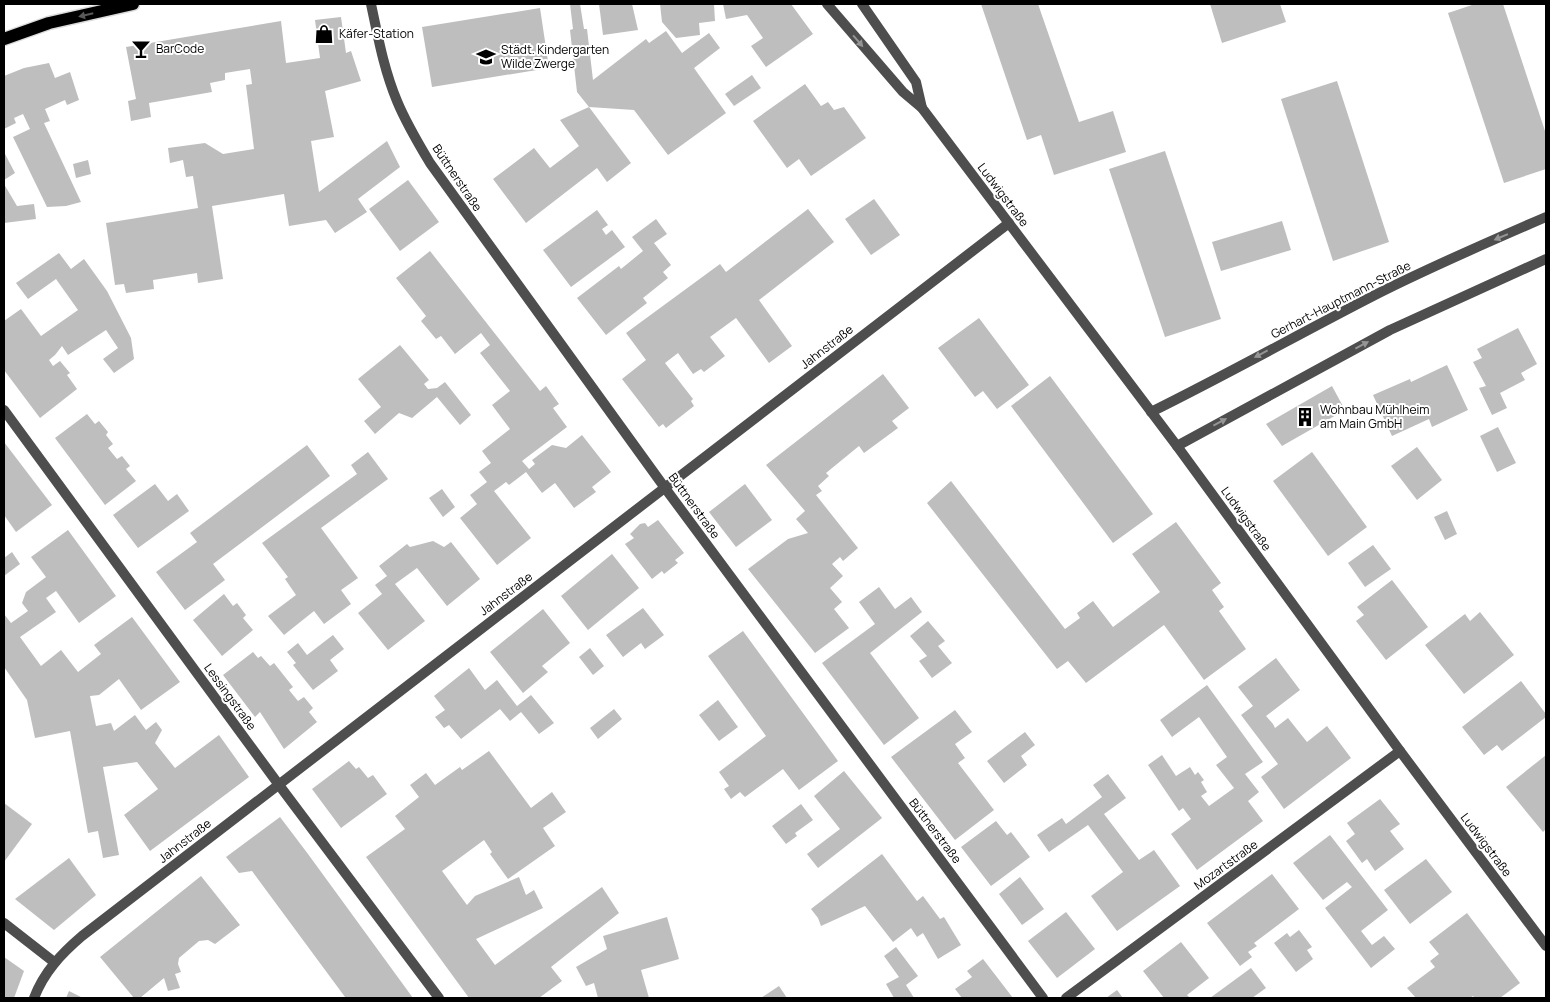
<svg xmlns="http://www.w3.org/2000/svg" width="1550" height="1002" font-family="Manrope,sans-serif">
<rect width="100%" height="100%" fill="#fff"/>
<!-- building -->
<g fill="#bebebe">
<polygon points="570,4 580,4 584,29 587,29 593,80 646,39 649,43 666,31 682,53 709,33 720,48 694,68 726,113 668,155 634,110 589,107 577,92 570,30 573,29"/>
<polygon points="599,4 632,4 638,30 603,35"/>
<polygon points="660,4 714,4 715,21 699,23 700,35 676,38 662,22"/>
<polygon points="723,4 791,4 813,34 766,67 751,46 763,38 747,15 726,19"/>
<polygon points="981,4 1038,4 1079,122 1113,111 1126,152 1054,175 1041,135 1027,140"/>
<polygon points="1210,4 1280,4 1286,22 1222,43"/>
<polygon points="1475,4 1503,4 1546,134 1546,169 1504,183 1448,13"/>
<polygon points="540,8 549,68 432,87 422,27"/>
<polygon points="341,17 346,53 351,51 361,81 325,91 334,137 311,141 319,192 387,141 400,167 358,199 367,212 335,233 326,220 289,226 284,194 212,206 223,279 198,283 197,273 153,280 154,289 126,293 124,284 115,285 106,223 198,208 193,176 186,177 183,160 170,163 168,148 205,143 223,154 254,149 246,85 252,84 250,69 225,73 225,80 210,83 212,92 149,103 151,117 131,121 128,101 136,99 126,47 281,21 286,63 320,58 315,20"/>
<polygon points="49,63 55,78 70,72 79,100 67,105 65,100 45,109 50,121 44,123 81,202 66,206 47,207 13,137 30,129 23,114 14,118 16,123 4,129 4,76 24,68"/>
<polygon points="752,75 761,88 734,106 725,94"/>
<polygon points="1337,81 1389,242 1333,261 1281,99"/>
<polygon points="805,84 821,106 828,102 834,110 844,107 866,138 811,176 799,159 787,168 753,121"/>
<polygon points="589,107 631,163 607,182 597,168 526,223 493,179 534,148 550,168 579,146 560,120"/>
<polygon points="1165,151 1221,319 1165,337 1109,169"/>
<polygon points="4,152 15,173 4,180"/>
<polygon points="88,160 91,174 76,178 73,164"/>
<polygon points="408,180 439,222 400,251 369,209"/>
<polygon points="4,184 17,206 34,204 36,219 4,223"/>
<polygon points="874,199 900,235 871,255 845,219"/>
<polygon points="808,209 834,242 759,300 792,346 769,363 736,318 710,337 725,356 704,372 701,369 693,374 678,353 665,363 693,399 691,401 694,406 666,428 663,424 659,427 622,379 646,360 626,333 720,264 726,272"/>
<polygon points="597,210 608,225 602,229 606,235 612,230 625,247 571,287 543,250"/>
<polygon points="656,219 667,234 654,243 671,265 663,272 668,278 643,298 647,303 606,335 577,298 619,266 621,269 643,251 632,237"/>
<polygon points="1282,221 1291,250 1221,271 1212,242"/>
<polygon points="430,251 540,391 546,386 559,404 553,408 567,427 522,461 529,469 535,464 532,460 552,445 566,448 582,435 611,472 592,487 596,492 574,508 555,483 542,493 526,472 509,485 506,482 494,491 531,538 497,565 460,518 477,504 470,495 487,482 479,472 491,463 482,451 510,429 492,405 510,391 480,353 490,345 481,333 455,354 441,336 436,339 421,321 426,316 396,278"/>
<polygon points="59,253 71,269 84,259 107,291 131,338 134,359 114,373 103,359 118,348 106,330 68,355 62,346 55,355 49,360 53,366 60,361 70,373 67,375 77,389 40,418 4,370 4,321 21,309 41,336 78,310 56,279 28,299 16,283"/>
<polygon points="979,318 1029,385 997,409 983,391 975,397 938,348"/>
<polygon points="1518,328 1537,364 1521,373 1525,380 1500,393 1507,408 1492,415 1479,388 1486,386 1473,362 1482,358 1477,349"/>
<polygon points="400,345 429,380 424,384 428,389 437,388 445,382 471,415 460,425 437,397 412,418 399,413 375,434 364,421 381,407 358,379"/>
<polygon points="1447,365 1468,410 1432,427 1429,419 1392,436 1373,395 1410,379 1411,382"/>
<polygon points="883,374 909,408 892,421 898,428 864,453 859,446 826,473 829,476 818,486 822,491 816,495 858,548 843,561 840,557 832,564 843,576 830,588 842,602 834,609 849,628 815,653 748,569 788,539 808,533 796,519 805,511 766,465"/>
<polygon points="1050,376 1153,514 1113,543 1011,406"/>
<polygon points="1332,386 1345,410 1282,446 1266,424"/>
<polygon points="87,414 95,424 99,421 108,432 106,435 113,444 108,448 117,459 122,456 130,466 126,469 136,481 105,505 55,438"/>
<polygon points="1498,427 1516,463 1497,472 1480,436"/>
<polygon points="4,442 52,505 16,532 4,515"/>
<polygon points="307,445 330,476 213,564 225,580 185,610 156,572 197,542 190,533"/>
<polygon points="1417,447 1442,480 1417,500 1391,466"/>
<polygon points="368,452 388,479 321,528 358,578 341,590 351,604 324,624 314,611 284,635 268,616 296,595 285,579 288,577 262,543 357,474 351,465"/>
<polygon points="1312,452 1367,527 1328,556 1273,481"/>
<polygon points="951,481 1065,629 1080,618 1077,613 1093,601 1113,627 1160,592 1132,554 1176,522 1221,583 1212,590 1224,607 1219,611 1246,649 1204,680 1164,625 1086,683 1068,661 1057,669 927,503"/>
<polygon points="155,484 168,501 177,494 189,511 138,548 113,515"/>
<polygon points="745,484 772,520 736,547 709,512"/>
<polygon points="442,489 455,507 443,517 429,498"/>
<polygon points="1447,511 1457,534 1445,540 1434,517"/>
<polygon points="658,520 684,553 675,560 678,563 664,574 662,571 652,579 625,544 634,538 630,534 640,524 645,523 648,527"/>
<polygon points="68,530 116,596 79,623 56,591 46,598 56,612 20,637 41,666 61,650 78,672 101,654 94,645 132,617 180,682 141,710 119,679 99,695 90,696 96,726 111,723 114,731 135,715 146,730 156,722 162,730 155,743 175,768 219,735 249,777 150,851 124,815 158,789 137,762 103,767 119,855 103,858 98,831 88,833 70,731 35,738 27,700 4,667 4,614 11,623 28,611 22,603 26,592 46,577 31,557"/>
<polygon points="433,541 444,547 451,542 480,579 447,606 417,568 395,584 425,621 388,650 358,613 382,594 375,585 387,576 379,566 407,544 410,547"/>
<polygon points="1373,545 1391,569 1365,587 1348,563"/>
<polygon points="12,552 20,564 4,576 4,558"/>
<polygon points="612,554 639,588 588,630 561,596"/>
<polygon points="1392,580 1428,627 1386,660 1356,621 1364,615 1357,607"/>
<polygon points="879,587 895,609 911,597 922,612 870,653 919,718 884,745 822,663 875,624 859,602"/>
<polygon points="224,594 233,606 237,603 246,615 243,618 253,630 222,656 193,620"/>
<polygon points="643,608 664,635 645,649 641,643 623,657 606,635"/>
<polygon points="543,609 570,643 542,666 548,672 523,693 490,652"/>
<polygon points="1480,612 1514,655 1464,694 1425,645 1465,614 1470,621"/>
<polygon points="928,621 945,641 938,646 952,663 932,678 919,661 927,656 910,636"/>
<polygon points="743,631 838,761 799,790 783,769 745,797 740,792 731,799 724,789 729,786 719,772 766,736 708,656"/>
<polygon points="333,635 344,649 330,660 338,671 313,690 293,665 296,663 287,652 298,643 307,655"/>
<polygon points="590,648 604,666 593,675 579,657"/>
<polygon points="253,652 258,658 261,656 270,666 274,663 293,687 289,690 298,701 304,697 313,708 309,712 317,722 284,749 260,712 255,717 223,675"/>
<polygon points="1276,658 1300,690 1266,716 1273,724 1275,728 1288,718 1307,742 1327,726 1351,758 1284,809 1261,777 1278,764 1241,715 1253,706 1238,687"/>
<polygon points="469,668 485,690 497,680 517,706 531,695 554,723 539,734 521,712 510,721 500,709 461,739 449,725 444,728 435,717 445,710 434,696"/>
<polygon points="1521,681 1546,714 1546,717 1502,751 1497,745 1484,755 1462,727"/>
<polygon points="1207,685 1263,762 1245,774 1259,792 1248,801 1263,821 1197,870 1171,834 1191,819 1183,808 1179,811 1148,765 1162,755 1176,776 1190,767 1195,775 1198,772 1204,780 1201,782 1207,792 1201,796 1209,806 1234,788 1216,765 1227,757 1199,717 1172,737 1160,720"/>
<polygon points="718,700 738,727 719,741 699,715"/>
<polygon points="614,709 622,719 598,739 590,728"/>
<polygon points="955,710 972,732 955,744 965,758 958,763 994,810 955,840 891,757"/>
<polygon points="1025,732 1035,745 1021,756 1027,765 1004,783 987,761"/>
<polygon points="489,751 531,808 552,792 566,812 543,828 555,846 508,879 490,854 492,852 484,840 442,871 467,905 475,896 519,877 526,895 534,890 543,908 476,939 495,965 602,887 619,913 551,967 562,981 539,998 469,998 366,857 405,829 395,816 419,797 410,785 426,773 435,785 460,767 462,770"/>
<polygon points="1546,755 1546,829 1543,832 1506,787"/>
<polygon points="349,761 356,769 359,767 368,778 373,775 387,794 341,828 312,789"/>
<polygon points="844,771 882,818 818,868 807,854 840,829 814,796"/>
<polygon points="1108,774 1126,798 1104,814 1139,860 1154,850 1180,886 1117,931 1091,896 1123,872 1088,825 1049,852 1037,835 1062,818 1066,824 1102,797 1093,785"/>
<polygon points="1380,799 1400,824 1390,831 1404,849 1375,871 1367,859 1362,863 1346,841 1355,834 1347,823"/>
<polygon points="4,803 32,824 4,862"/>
<polygon points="801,804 813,820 795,833 797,836 786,844 772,826"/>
<polygon points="280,817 308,854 413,998 343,998 345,997 252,871 239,873 226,857"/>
<polygon points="996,821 1007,835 1011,832 1030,857 991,886 961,847"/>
<polygon points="1330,835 1388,910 1361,931 1372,945 1384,936 1395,949 1371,968 1325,908 1352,887 1347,882 1323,900 1293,863"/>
<polygon points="882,854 917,901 923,896 940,919 944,917 961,945 938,959 923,933 917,937 911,928 893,942 865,906 821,926 818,918 811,909"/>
<polygon points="69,858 96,895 54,930 15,899"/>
<polygon points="1426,859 1452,892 1410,924 1384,890"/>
<polygon points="1272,874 1299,909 1254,943 1257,946 1248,952 1252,957 1240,966 1207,923"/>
<polygon points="201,876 240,925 215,944 208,940 199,941 179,958 178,964 181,972 175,974 180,988 168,991 164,978 140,998 134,998 100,957"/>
<polygon points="1020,877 1044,909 1022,925 999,894"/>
<polygon points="1066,912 1095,949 1057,978 1028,941"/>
<polygon points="1467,913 1520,983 1500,998 1475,998 1473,996 1470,998 1416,998 1407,988 1435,967 1430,961 1439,954 1429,942"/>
<polygon points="667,917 679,959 641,970 649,998 598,998 594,983 586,986 576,967 607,949 603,936"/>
<polygon points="1299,930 1312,947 1307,950 1313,959 1296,972 1274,943 1287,933 1290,937"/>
<polygon points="1181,942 1209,978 1187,995 1190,998 1164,998 1143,971"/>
<polygon points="896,947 918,976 906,985 914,998 894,998 886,984 899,977 884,956"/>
<polygon points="4,957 24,971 14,998 4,998"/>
<polygon points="983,959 1013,998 962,998 955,989 972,977 967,971"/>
<polygon points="1251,968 1266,988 1252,998 1210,998"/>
<polygon points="779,986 787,998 761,998"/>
<polygon points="1117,990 1123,998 1106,998"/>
<polygon points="69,991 83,998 66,998"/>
</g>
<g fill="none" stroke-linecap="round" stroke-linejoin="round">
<!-- primary casing -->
<g stroke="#dbdbdb" stroke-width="15">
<polyline id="primary" points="4,39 49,23 133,4"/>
</g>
<!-- minor -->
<g stroke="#4e4e4e" stroke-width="10">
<path d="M371,4C378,37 384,70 397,101C406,123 418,143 430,163L665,488L1043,998"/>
<polyline points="4,410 279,785 439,998"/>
<path d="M1151,412C1226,375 1299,334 1373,296C1430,267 1488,242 1546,217"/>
<polyline points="1177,446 1390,330 1546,259"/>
<polyline points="4,923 54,962"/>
<path d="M34,998C44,972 61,954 82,936L1009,223"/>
<polyline points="1066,998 1400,751"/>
</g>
<!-- tertiary -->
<g stroke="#4e4e4e" stroke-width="10">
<polyline points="827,4 903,92 922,108 1177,446 1400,751 1546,946"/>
<polyline points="862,4 916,82 922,108"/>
</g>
<!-- primary -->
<use href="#primary" stroke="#000" stroke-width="12"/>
</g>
<!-- one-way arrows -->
<defs><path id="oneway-solid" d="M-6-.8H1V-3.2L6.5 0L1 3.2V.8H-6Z" transform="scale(1.25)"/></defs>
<use fill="#595959" href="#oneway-solid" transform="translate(86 15) rotate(167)"/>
<g fill="#959595">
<use href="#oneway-solid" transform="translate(858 41) rotate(49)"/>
<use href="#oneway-solid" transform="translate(1501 237) rotate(157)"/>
<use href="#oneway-solid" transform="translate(1362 345) rotate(-28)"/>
<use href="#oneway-solid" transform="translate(1261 354) rotate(152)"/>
<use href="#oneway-solid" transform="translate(1220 422) rotate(-28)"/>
</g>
<!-- icons -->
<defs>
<g id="shop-bare" transform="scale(1.5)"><path d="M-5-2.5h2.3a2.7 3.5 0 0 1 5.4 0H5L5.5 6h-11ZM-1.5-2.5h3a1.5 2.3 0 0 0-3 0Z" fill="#000" stroke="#fff" stroke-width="2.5" paint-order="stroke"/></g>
<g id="bar-bare" transform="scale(1.5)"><path d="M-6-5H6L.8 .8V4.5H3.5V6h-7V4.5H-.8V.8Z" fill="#000" stroke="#fff" stroke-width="2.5" paint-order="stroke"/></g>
<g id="school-bare" transform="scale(1.5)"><path d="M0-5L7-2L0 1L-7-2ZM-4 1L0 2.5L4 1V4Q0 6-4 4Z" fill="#000" stroke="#fff" stroke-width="2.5" paint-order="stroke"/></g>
<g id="building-bare" transform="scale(1.5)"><path d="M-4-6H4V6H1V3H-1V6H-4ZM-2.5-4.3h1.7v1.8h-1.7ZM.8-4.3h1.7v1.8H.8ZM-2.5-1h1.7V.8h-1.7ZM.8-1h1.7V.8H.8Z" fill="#000" stroke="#fff" stroke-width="2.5" paint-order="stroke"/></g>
</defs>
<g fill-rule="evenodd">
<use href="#shop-bare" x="324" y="34"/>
<use href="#bar-bare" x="141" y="49"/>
<use href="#school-bare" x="486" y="57"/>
<use href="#building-bare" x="1305" y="417"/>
</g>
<g text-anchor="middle" stroke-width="4" stroke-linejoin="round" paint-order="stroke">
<!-- poi labels -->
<g font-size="12" fill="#000" stroke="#fff" text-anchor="start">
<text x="339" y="38">Käfer-Station</text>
<text x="156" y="53">BarCode</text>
<text x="501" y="54">Städt. Kindergarten<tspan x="501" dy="14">Wilde Zwerge</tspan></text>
<text x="1320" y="414">Wohnbau Mühlheim<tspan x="1320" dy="14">am Main GmbH</tspan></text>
</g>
<!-- street labels -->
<g font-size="12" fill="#000" stroke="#fff">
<text transform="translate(457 178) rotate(56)" y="4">Büttnerstraße</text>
<text transform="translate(1003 195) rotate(53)" y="4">Ludwigstraße</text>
<text transform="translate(1341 300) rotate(-27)" y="4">Gerhart-Hauptmann-Straße</text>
<text transform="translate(827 347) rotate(-38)" y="4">Jahnstraße</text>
<text transform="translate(694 506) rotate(54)" y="4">Büttnerstraße</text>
<text transform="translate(1246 519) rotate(54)" y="4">Ludwigstraße</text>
<text transform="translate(506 594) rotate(-37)" y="4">Jahnstraße</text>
<text transform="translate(230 697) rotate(54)" y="4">Lessingstraße</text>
<text transform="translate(935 831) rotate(53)" y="4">Büttnerstraße</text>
<text transform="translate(185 841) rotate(-38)" y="4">Jahnstraße</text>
<text transform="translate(1486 845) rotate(53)" y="4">Ludwigstraße</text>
<text transform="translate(1226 865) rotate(-36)" y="4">Mozartstraße</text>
</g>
</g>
<!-- border -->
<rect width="1550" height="1002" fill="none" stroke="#000000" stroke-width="10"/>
</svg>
